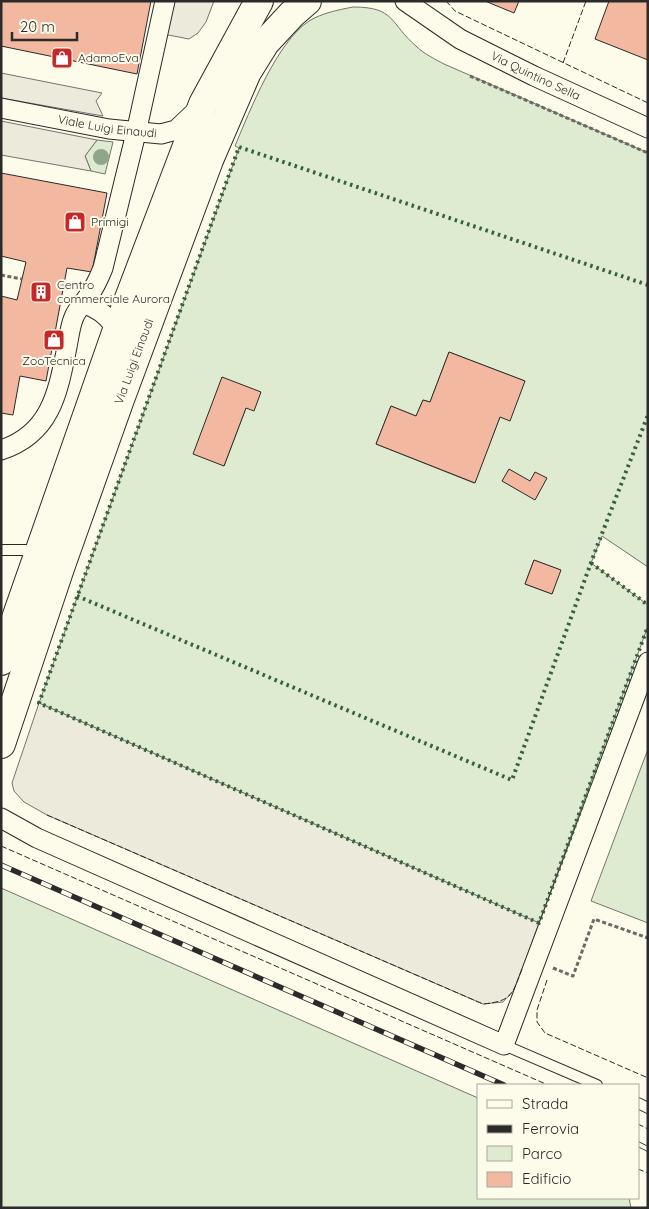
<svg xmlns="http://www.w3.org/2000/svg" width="649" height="1209" font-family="Quicksand,sans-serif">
<rect width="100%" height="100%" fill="#fdfbea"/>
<!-- green -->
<g fill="#deebd1" stroke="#74746e" fill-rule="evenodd">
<path d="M353,7C396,7 389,23 417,47C424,54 435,59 444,64L648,153V567L602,536L591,563L648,605V626L539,923L39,703L239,148L235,146C250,110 277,42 309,21C322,13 338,10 353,7ZM449,352L525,381L500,417L474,483L376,444L391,406L416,416L423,400L430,402ZM222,377L246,408L224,466ZM534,560L560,570L552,594L525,584Z"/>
<polygon points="97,140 113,142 105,174 91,171 85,156"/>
<polygon points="648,749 648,923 591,901"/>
<polygon points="1,888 478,1098 478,1198 629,1198 631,1208 1,1208"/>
</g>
<!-- parking -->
<g fill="#eceadb" stroke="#74746e">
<polygon points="165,1 214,1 206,22 198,33 189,39 158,33"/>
<polygon points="1,73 102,93 96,101 103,116 1,98"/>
<polygon points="1,121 97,140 85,156 91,171 1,155"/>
<polygon points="39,703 539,923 515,989 503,1002 483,1004 47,815 24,802 14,791 12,783"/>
</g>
<!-- building -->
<g fill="#f2b8a0" stroke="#2b2b2b">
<polygon points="1,1 151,1 137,74 1,46"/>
<polygon points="485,1 519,1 514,13"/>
<polygon points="609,1 648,1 648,60 595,39"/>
<polygon points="1,173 107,193 92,272 67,268 46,381 20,376 13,415 1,413 1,296 17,300 26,262 1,256"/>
<polygon points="449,352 525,381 510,421 500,417 475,483 376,444 391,406 416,416 423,400 430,402"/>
<polygon points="222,377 261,392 254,411 246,408 224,466 193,454"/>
<polygon points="509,469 530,481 535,472 547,478 535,500 502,481"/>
<polygon points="534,560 561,570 552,594 525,584"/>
</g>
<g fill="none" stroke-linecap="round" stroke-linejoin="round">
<!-- lane casing -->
<g stroke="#2b2b2b" stroke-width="12">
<g id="lane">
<polyline points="1,550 38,550"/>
<polyline points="504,1045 597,1085"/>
<polyline points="638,1103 648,1108"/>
</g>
</g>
<!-- street casing -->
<g stroke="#2b2b2b" stroke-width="21">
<g id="street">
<path id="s1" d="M405,1L460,39L534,76L648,128"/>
<path id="s2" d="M1,108L109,129L161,134L176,130L197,110"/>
<path d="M83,303C100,310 107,315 117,330"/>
<path d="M1,450C51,434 58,392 67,347C69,337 70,326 74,317C77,309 84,303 89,295C95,287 99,278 103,268L136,133L165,1"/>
<polyline points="1,818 37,838 504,1045 648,662"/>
</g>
</g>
<!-- secondary casing -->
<g stroke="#2b2b2b" stroke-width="30">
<g id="secondary">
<polyline points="1,661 117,330 203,104 259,1"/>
<path id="s3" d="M1,744L60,568L119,402L209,160L247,72L265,43L292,14L307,1"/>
</g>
</g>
<!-- path -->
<g stroke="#6a6964" stroke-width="3" stroke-dasharray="4 2.5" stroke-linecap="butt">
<polyline points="470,76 648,153"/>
<polyline points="1,275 22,279"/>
<polyline points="553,968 573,976 594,919 648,938"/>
</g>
<!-- lane -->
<use href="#lane" stroke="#fdfbea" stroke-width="10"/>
<!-- street -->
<use href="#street" stroke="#fdfbea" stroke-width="19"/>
<!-- secondary -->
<use href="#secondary" stroke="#fdfbea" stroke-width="28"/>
<!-- rail casing -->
<g stroke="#2b2b2b" stroke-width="5.5">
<g id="rail">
<polyline points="1,865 504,1085"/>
<polyline points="638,1144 648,1149"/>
</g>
</g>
<!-- rail -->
<use href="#rail" stroke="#fdfbea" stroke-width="4" stroke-dasharray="11" stroke-linecap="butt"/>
<!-- hedge -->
<g stroke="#34623c" stroke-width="4" stroke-dasharray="2.5 4" stroke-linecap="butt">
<polyline points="648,285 239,147 39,703 539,923 648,626"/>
<polyline points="591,563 648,605"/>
<polyline points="77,596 512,780 596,549 648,415"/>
</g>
<!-- fence -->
<g stroke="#2b2b2b" stroke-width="1" stroke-dasharray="6 2.5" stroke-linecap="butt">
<polyline points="446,1 455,11 648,103"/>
<polyline points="563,63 586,1"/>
<path d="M47,815L483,1004C512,1001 512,995 522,969"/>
<polyline points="1,846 548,1085"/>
<polyline points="547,980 537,1010 537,1022 545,1033 648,1078"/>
<polyline points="638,1124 648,1129"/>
<polyline points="638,1169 648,1173"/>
</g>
</g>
<!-- trees -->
<circle fill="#8ea78a" cx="101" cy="157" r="8"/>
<!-- icons -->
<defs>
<g id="shop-square" transform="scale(1.125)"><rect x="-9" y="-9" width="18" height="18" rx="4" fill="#c62828" stroke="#fdfbea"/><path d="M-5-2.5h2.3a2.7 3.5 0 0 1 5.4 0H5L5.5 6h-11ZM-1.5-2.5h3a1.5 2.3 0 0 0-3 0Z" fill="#fff"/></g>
<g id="building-square" transform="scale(1.125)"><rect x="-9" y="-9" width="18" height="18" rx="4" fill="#c62828" stroke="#fdfbea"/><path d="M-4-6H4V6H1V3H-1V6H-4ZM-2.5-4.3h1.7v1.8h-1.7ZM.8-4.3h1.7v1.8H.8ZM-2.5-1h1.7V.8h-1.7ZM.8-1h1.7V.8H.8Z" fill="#fff"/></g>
</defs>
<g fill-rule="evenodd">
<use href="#shop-square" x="62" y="58"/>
<use href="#shop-square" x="75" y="222"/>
<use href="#building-square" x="41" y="292"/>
<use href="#shop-square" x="54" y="340"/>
</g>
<g text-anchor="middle" stroke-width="4" stroke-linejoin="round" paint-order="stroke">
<!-- poi labels -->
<g font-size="12" fill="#2b2b2b" stroke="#fdfbea" text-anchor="start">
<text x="78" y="62">AdamoEva</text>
<text x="91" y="226">Primigi</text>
<text x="57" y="289">Centro<tspan x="57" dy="14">commerciale Aurora</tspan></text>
<text x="54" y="365" text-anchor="middle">ZooTecnica</text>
</g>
<!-- street labels -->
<g font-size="12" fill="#2b2b2b" stroke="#fdfbea">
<text dy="4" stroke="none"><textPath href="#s1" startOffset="151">Via Quintino Sella</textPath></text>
<text dy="4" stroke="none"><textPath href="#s2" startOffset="108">Viale Luigi Einaudi</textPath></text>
<text dy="4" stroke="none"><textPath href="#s3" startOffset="405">Via Luigi Einaudi</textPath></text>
</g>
</g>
<!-- border -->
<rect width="649" height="1209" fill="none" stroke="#2b2b2b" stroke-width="5"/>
<!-- legend -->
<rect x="477" y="1084" width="162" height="115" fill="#fdfbea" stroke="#a9a89e"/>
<rect x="487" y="1100" width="25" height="8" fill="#fdfbea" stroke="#a9a89e"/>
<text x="522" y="1109" font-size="15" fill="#2b2b2b">Strada</text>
<rect x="487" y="1125" width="25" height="8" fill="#2b2b2b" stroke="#a9a89e"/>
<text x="522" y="1134" font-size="15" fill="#2b2b2b">Ferrovia</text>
<rect x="487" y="1146" width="25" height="15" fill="#deebd1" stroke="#a9a89e"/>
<text x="522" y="1159" font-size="15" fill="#2b2b2b">Parco</text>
<rect x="487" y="1172" width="25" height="15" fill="#f2b8a0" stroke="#a9a89e"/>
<text x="522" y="1184" font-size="15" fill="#2b2b2b">Edificio</text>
<!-- scale -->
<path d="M12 32v8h65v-8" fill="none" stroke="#2b2b2b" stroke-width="2.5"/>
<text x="20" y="32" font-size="15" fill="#2b2b2b" stroke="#fdfbea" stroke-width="4" paint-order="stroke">20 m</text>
</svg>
